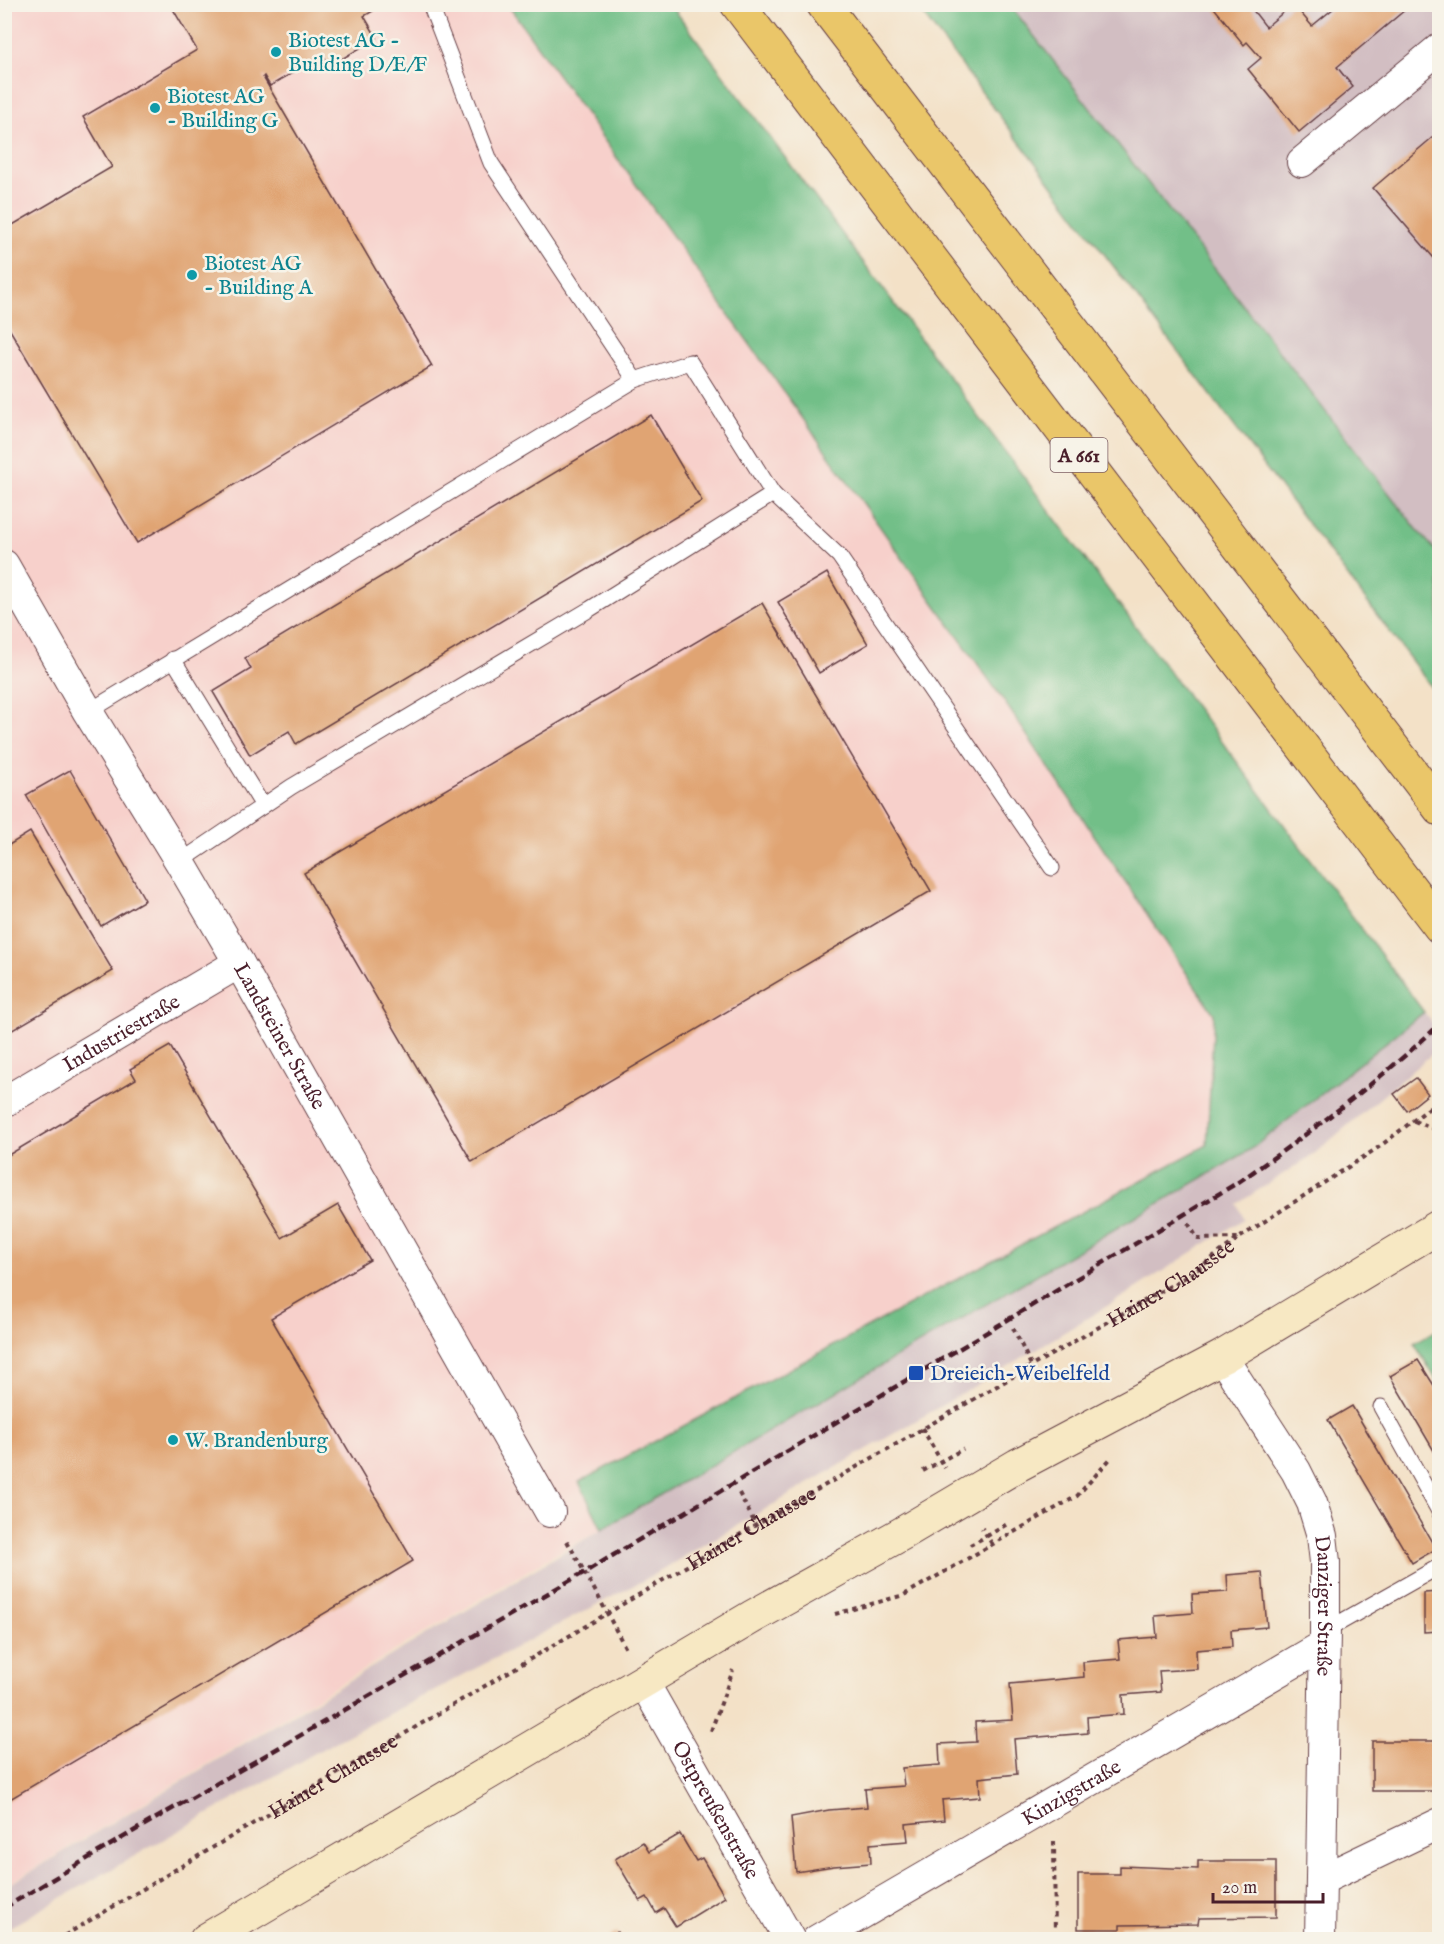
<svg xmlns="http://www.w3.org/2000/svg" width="1444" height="1944" font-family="'IM FELL English',serif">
<rect width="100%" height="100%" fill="#f7f3e8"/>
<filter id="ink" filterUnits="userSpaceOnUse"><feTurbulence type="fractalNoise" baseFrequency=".0167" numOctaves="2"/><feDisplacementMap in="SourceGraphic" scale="12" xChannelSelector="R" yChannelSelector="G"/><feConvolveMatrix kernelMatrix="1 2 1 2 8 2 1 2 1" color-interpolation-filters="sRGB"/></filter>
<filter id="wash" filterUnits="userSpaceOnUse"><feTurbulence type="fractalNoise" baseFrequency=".008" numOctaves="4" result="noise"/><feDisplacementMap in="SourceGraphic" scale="24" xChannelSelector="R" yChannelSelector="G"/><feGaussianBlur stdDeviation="1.35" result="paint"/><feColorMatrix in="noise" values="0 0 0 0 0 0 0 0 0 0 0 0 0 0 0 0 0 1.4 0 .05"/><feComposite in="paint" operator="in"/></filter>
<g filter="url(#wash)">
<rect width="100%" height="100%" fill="#f3e1c7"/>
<!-- built -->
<polygon fill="#f7d0cb" points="5,5 509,5 1004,701 1215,1014 1207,1145 579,1481 602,1529 552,1556 5,1886"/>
<!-- industrial -->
<g fill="#d2bec2">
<polygon points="1010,5 1439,5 1439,554 1419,532"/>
<polygon points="1424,1012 1439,1031 1439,1048 1314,1154 1237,1204 1244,1219 1127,1294 997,1373 646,1579 322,1749 5,1930 5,1887 602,1529 1250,1150"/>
</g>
<!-- forest -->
<g fill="#72bf88" stroke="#5e6f5a" stroke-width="1.5">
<polygon points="508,5 671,5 1424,1012 1250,1150 602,1529 579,1482 1207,1145 1214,1014 1004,701"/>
<polygon points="916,5 1010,5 1419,532 1439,554 1439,697"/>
<polygon points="1439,1329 1439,1384 1414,1343"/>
</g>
<g id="blocks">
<!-- building -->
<g fill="#e0a473">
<polygon points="170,4 369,4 373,11 364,16 377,38 330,66 323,55 270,86 264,76 263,77 432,366 137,543 4,320 4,230 112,167 83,117 197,50"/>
<polygon points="1211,4 1248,4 1266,27 1293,4 1312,26 1339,4 1412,4 1337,67 1353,87 1299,132 1248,69 1261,58 1247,42 1244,45"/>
<polygon points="1440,131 1440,265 1373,188"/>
<polygon points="651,415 702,501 296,744 289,731 250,755 213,692 251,669 245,658"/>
<polygon points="827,573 868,644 819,673 778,602"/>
<polygon points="762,603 931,891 472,1162 304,873"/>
<polygon points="70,770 145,900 101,926 26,795"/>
<polygon points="30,832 113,971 4,1035 4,848"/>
<polygon points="170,1046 282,1238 338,1205 370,1260 271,1318 413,1561 5,1802 5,1157 136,1079 130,1069"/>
<polygon points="1416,1078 1428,1094 1407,1111 1394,1094"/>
<polygon points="1418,1360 1440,1395 1440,1461 1390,1376"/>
<polygon points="1352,1406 1436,1549 1412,1563 1328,1420"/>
<polygon points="1262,1572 1267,1627 1231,1630 1232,1647 1196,1650 1197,1669 1159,1671 1161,1692 1123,1695 1124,1714 1087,1717 1088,1733 1014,1739 1017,1774 979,1778 980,1797 942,1800 944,1820 906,1824 908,1841 870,1844 871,1863 834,1866 796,1872 791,1817 829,1810 867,1807 865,1789 904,1786 902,1768 940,1765 939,1744 976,1742 975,1722 1013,1720 1010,1684 1084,1677 1083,1662 1120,1659 1118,1640 1157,1637 1155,1616 1193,1613 1192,1594 1228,1592 1227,1575"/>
<polygon points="1440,1592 1440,1631 1424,1632 1424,1593"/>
<rect x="1372" y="1741" width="68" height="50"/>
<polygon points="680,1834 696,1861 702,1858 725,1897 676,1927 664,1908 656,1913 647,1897 640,1901 615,1859 643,1842 649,1852"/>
<polygon points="1198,1861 1276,1861 1276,1917 1199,1918 1198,1924 1120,1925 1120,1929 1078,1929 1078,1874 1120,1874 1120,1866 1198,1869"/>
<polygon points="617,1932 621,1940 605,1940"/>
</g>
</g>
</g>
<g filter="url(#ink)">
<use href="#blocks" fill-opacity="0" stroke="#633c42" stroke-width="1.5"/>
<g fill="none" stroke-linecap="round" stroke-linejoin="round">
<!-- lane casing -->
<g stroke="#633c42" stroke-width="17">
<g id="lane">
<polyline points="430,4 491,163 635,380"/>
<polyline points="773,494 839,556 1052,868"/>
<polyline points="173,659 263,806"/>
<polyline points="88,712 635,380 690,362 773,494 590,609 291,787 180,862"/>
<polyline points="1381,1407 1440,1513"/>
<polyline points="1325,1631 1440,1566"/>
</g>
</g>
<!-- street casing -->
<g stroke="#633c42" stroke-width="32">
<g id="street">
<polyline points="1302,162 1440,48"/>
<path id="s2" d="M4,565L88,712L180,862L239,963L550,1512"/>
<path id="s3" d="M4,1102L239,963"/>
<path id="s4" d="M1222,1357L1296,1471L1312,1503L1322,1536L1325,1562V1631L1320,1940"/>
<path id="s5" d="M643,1681L790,1940"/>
<polyline points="1321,1880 1440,1823"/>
<path id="s6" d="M817,1940L1324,1645"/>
</g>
</g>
<!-- secondary casing -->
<g stroke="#633c42" stroke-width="35">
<polyline id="secondary" points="206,1940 752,1617 903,1533 1018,1465 1222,1357 1440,1226"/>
</g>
<!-- highway casing -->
<g stroke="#633c42" stroke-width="35">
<g id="highway">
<polyline points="737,4 1440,927"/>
<polyline points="823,4 1440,809"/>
</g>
</g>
<!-- path -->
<g stroke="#633c42" stroke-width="4" stroke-dasharray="4.5 4.5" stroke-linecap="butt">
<polyline points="1414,1121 1440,1131"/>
<polyline points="1188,1223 1198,1239 1238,1238"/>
<polyline points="1013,1328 1031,1365"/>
<polyline points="922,1428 945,1468"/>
<polyline points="923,1471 963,1449"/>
<polyline points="739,1493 756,1525"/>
<polyline points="567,1541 598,1596 627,1651"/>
<polyline points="992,1544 987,1536 1009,1523"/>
<polyline points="970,1545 987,1536 982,1528"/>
<polyline points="835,1614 904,1595 1077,1496 1111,1458"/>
<polyline points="711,1731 733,1670"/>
<polyline points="1054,1841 1055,1940"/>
<path id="s1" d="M57,1940L756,1525L1191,1274L1239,1238L1379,1147L1440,1100"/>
</g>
<!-- lane -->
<use href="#lane" stroke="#fff" stroke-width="15"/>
<!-- street -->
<use href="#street" stroke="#fff" stroke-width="30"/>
<!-- secondary -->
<use href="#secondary" stroke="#f7e8c3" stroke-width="33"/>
<!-- highway -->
<use href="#highway" stroke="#eac669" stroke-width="33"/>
<!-- rail -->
<path stroke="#4a1f2b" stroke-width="4.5" stroke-dasharray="9 4.5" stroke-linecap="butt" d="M4,1908L139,1828L585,1572L1237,1183C1307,1135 1377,1083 1440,1024"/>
</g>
</g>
<!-- markers -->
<g fill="#0f9aa8" stroke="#f7f3e8" stroke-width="2">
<circle cx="276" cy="52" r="6"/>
<circle cx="155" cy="108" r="6"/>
<circle cx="192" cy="275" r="6"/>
<circle cx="173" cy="1440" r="6"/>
</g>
<rect fill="#1a4fb4" stroke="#f7f3e8" stroke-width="2" x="908" y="1365" width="16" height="16" rx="3"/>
<g text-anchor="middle" stroke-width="5" stroke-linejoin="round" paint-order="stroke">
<!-- shield labels -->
<rect fill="#f7f3e8" stroke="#7e5f64" stroke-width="1.5" x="1050.5" y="438" width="57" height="34" rx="4.5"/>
<g font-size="20" font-weight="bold" fill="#4a1f2b">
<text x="1079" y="462">A 661</text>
</g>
<!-- culture labels -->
<g font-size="21" fill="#0d838f" stroke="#f7f3e8" text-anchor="start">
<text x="288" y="47">Biotest AG -<tspan x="288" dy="24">Building D/E/F</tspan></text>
<text x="167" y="103">Biotest AG<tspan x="167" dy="24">- Building G</tspan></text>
<text x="204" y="270">Biotest AG<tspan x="204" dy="24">- Building A</tspan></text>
<text x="185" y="1447">W. Brandenburg</text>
</g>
<!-- street labels -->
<g font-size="21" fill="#4a1f2b" stroke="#f7f3e8">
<text dy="7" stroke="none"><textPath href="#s3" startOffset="136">Industriestraße</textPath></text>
<text dy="7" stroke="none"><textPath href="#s2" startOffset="546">Landsteiner Straße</textPath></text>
<text dy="7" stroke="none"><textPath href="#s1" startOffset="1293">Hainer Chaussee</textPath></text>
<text dy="7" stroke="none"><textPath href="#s1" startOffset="807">Hainer Chaussee</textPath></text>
<text dy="7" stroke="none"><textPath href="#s4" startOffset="276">Danziger Straße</textPath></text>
<text dy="7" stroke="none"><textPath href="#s1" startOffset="321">Hainer Chaussee</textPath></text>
<text dy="7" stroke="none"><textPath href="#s6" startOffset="294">Kinzigstraße</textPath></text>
<text dy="7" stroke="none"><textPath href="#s5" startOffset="148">Ostpreußenstraße</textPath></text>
</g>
<!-- transit labels -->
<g font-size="21" fill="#164399" stroke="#f7f3e8" text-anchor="start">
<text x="930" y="1380">Dreieich-Weibelfeld</text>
</g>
</g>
<!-- margin -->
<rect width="1444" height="1944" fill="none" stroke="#f7f3e8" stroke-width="24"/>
<!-- scale -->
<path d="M1213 1893v9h110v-9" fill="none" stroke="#4a1f2b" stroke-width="3"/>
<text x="1222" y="1893" font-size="18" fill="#4a1f2b" stroke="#f7f3e8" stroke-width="4.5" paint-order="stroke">20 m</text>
</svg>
